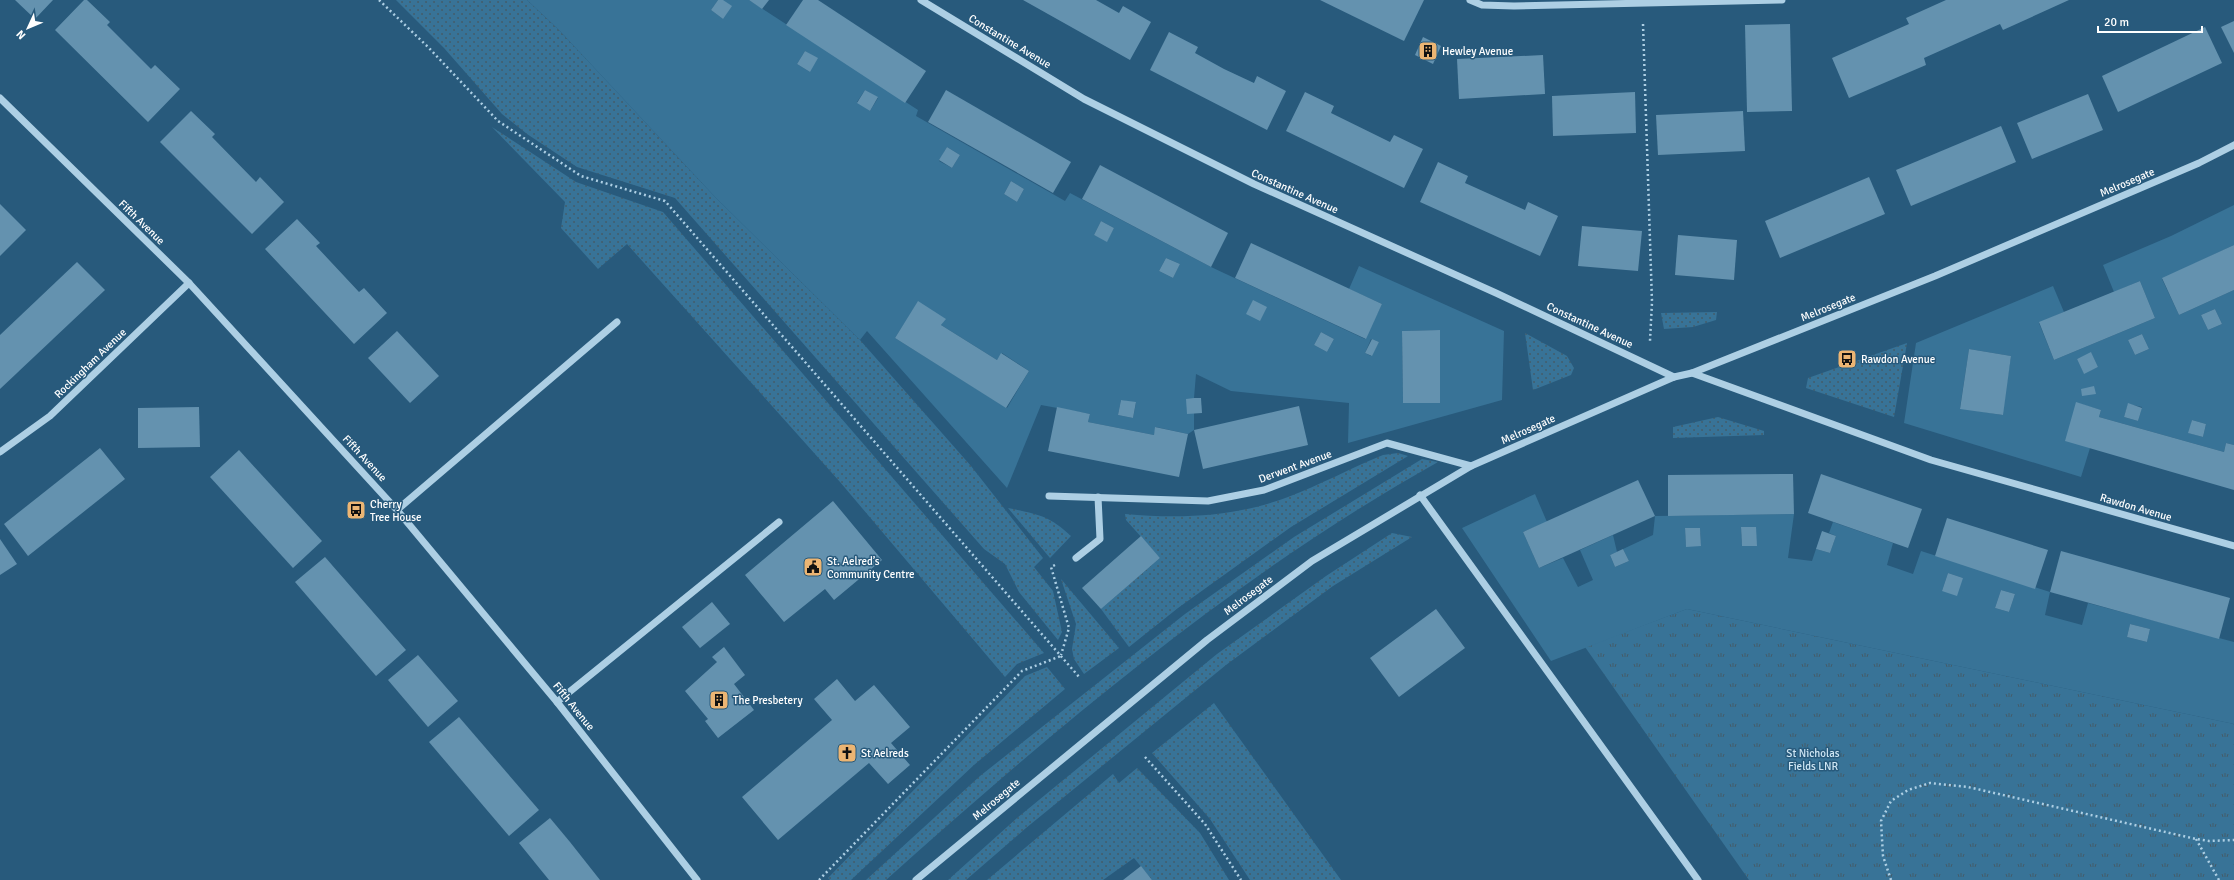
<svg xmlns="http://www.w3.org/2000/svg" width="2234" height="880" font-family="Signika,sans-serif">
<defs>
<pattern id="grass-dots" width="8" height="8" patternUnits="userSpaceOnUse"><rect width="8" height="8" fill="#387397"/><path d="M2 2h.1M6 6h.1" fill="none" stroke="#445c6a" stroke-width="1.8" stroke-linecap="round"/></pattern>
<pattern id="park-tufts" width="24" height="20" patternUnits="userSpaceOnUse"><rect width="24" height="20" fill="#387397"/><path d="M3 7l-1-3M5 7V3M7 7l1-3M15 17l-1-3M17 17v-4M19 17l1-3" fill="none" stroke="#445c6a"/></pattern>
</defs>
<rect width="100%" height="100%" fill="#285a7c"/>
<!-- grass -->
<g fill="url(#grass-dots)">
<polygon points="396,0 527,0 558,29 716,198 860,340 971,466 1043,558 1034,567 1053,591 1062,632 1058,640 1019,592 1005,564 984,549 675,198 577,167 527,134 502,114 444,48"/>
<polygon points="492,127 576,182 663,212 1044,653 1017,664 1005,677 840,482 627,244 598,269 561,228 565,202"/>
<polygon points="1717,312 1716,320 1693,327 1664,329 1661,313"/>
<polygon points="1525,333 1567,356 1574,368 1571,375 1533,390"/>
<polygon points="1907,343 1894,417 1806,388 1808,378"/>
<polygon points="1718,417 1764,431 1764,435 1673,438 1673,427"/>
<path d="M1398,453L1408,456L1291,527L1178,608L1129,647L1101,609L1160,558L1126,520L1125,514C1181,519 1235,517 1288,497C1320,485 1351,468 1383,455Z"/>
<path d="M1422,459L1438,462C1236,575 1058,726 886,880H866L980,776L1185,614L1294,537Z"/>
<path d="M1008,508C1037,514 1049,515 1071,536L1050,558Z"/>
<polygon points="1392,533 1412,537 1333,586 1226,665 1026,828 966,880 948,880 1017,818 1217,654 1326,576"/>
<polygon points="1061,579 1119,648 1084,674 1074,659 1072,649 1076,624"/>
<polygon points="1047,667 1065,689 974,765 851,880 830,880 828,878 1025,676"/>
<polygon points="1214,703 1341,880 1250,880 1210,819 1152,753"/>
<polygon points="1137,768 1200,833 1229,880 1152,880 1134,858 1103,880 987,880 1113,774 1119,783"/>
</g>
<!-- park -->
<polygon fill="url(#park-tufts)" points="1687,609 2234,724 2234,880 1749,880 1585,647"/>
<!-- garden -->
<g fill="#387397" fill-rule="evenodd">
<path d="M527,0H718L711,10L723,19V0H749L918,110L916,116L1065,201L1070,193L1211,267L1365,339L1382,304L1349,289L1359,266L1504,331L1502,400L1348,443L1349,403L1231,391L1196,374L1194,398V430L1188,434L1156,427L1154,435L1088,422L1090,414L1041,405L1007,488L867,331L860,340L716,198L558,29ZM805,51L811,55L810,72L797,64ZM865,90L878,98L870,111L857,102ZM947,147L960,155L952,168L939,161ZM1011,181L1024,189L1017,202L1004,194ZM1101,221L1114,228L1107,241L1094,235ZM1166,258L1180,264L1173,278L1159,271ZM918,302L945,319L941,325L997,360L1002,353L1029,371L1007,408L895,338ZM1440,330V402L1403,403L1402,331ZM1321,332L1334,339L1327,352L1314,345ZM1371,339L1379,342L1371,356L1365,353ZM1121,400L1136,403L1133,418L1118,415Z"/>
<path d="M2234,205V245L2162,279L2179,315L2234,290V445L2226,443L2224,452L2099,417L2101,410L2077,403L2090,448L2081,477L1904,423L1916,343L2053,286L2064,312L2039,323L2054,360L2155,318L2140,281L2114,292L2103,265L2171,236ZM2215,309L2222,324L2208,330L2201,315ZM2142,334L2149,349L2135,355L2128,340ZM1969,349L2011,356L2002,415L1960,408ZM2091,353L2098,367L2084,373L2077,359ZM2128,404L2142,407L2138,421L2124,417ZM2192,420L2206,424L2203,437L2189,433Z"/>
<path d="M1535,494L1547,522L1523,532L1539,568L1563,558L1578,587L1593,580L1580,550L1613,535L1617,552L1610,555L1615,567L1629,561L1623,549L1653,535L1655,516L1794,514L1788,558L1812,561L1816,549L1830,553L1836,536L1829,533L1833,522L1893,543L1887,565L1913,574L1921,551L2050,592L2045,615L2082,625L2088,603L2234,642V724L1687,609L1551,661L1462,528ZM1685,528H1700L1701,546H1686ZM1741,528L1756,546H1742ZM1948,573L1963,578L1942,591ZM2001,590L2015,594L2009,612L1995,608ZM2130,624L2150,629L2147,642L2127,637Z"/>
</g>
<!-- building -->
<g fill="#6492af">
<polygon points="15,0 53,0 35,19"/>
<polygon points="84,0 87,0 110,22 107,25 151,69 155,65 180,89 148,122 55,30"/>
<polygon points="718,0 723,0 732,6 723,19 711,10"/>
<polygon points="749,0 769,0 762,9"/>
<polygon points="803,0 818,0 926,71 905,103 786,25"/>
<polygon points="1023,0 1096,0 1119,13 1123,6 1151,22 1130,60"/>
<polygon points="1320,0 1424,0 1404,41"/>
<polygon points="1946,0 2069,0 2003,30 2000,24 1924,58 1926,65 1849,98 1832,58 1909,24 1906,18"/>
<polygon points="2234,21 2234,53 2221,27"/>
<polygon points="1790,24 1792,111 1747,112 1745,25"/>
<polygon points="2205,27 2222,63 2118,112 2102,76"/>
<polygon points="1169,32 1198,47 1195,53 1224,69 1254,83 1257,76 1286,91 1267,130 1150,70"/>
<polygon points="1423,37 1441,46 1433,64 1415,55"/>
<polygon points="805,51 818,58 810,72 797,64"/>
<polygon points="1543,55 1545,94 1459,99 1457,59"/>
<polygon points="865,90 878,97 870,111 857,103"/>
<polygon points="946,90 1071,162 1053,193 928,122"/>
<polygon points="1305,92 1334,106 1331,113 1390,142 1394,135 1423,149 1404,188 1286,131"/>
<polygon points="1635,92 1636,133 1553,136 1552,96"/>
<polygon points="2088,94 2103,130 2032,159 2017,123"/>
<polygon points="191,111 215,134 212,137 256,182 260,177 284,202 252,234 160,142"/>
<polygon points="1743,111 1745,151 1658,155 1656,115"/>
<polygon points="2001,126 2016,162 1911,206 1896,170"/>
<polygon points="947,147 960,155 952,168 939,160"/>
<polygon points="1438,162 1468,176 1465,183 1525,210 1528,202 1558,216 1540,256 1420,202"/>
<polygon points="1100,165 1228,233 1211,267 1082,199"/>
<polygon points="1869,177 1885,214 1780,258 1765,221"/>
<polygon points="1011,181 1024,189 1017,202 1004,194"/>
<polygon points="0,204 26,230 0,256"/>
<polygon points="297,219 320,243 316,246 359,292 364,288 387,313 354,344 265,249"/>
<polygon points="1101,221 1114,228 1107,242 1094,235"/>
<polygon points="1582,226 1642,231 1638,271 1578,266"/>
<polygon points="1678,235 1737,240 1734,280 1675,275"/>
<polygon points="1251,243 1382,304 1366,339 1235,278"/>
<polygon points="2234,245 2234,290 2179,315 2162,278"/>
<polygon points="1166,258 1180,264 1173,278 1159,271"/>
<polygon points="77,262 105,290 0,389 0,335"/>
<polygon points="2140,281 2155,318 2054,360 2039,322"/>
<polygon points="1253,300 1267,307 1260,321 1246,314"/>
<polygon points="918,301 946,319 941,325 997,360 1001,353 1029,371 1006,408 895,338"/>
<polygon points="2215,309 2222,324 2208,330 2201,315"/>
<polygon points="1440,330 1440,403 1403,403 1402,331"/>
<polygon points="397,331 439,376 410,403 368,358"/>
<polygon points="1321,332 1334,339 1327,352 1314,345"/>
<polygon points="2142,334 2149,349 2135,355 2128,340"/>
<polygon points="1372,339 1379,342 1372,356 1365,353"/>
<polygon points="1969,349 2011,356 2003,415 1960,409"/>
<polygon points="2091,352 2098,367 2084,374 2077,359"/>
<polygon points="2094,386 2096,394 2082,396 2081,389"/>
<polygon points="1194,398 1201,398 1202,413 1187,414 1186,399"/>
<polygon points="1121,400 1136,402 1133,418 1118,415"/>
<polygon points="2076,402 2101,410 2099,417 2224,452 2226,443 2234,445 2234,490 2065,441"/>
<polygon points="2128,403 2142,408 2138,421 2124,417"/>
<polygon points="1299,406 1308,445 1203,469 1194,430"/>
<polygon points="199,407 200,447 138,448 138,408"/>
<polygon points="1057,407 1090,414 1088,422 1154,435 1155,427 1188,434 1179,477 1048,451"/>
<polygon points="2192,420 2206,424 2203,437 2188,433"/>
<polygon points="100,448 125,479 28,556 4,524"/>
<polygon points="239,450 322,541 293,568 210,477"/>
<polygon points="1793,474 1794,514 1668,516 1668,475"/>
<polygon points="1821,474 1922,509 1908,548 1808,513"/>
<polygon points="1638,480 1655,516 1539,568 1523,532"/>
<polygon points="833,501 882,560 834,600 825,589 784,622 745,575"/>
<polygon points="1947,518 2048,550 2035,589 1935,556"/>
<polygon points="1741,527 1756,527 1757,546 1742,546"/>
<polygon points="1685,528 1700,528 1701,546 1686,547"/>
<polygon points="1822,531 1836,536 1830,553 1816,549"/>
<polygon points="1141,536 1160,558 1101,609 1082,588"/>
<polygon points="0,539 17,564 0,575"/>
<polygon points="1623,549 1629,561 1615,567 1610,555"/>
<polygon points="2061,551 2230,598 2219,639 2050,592"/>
<polygon points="325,557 406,650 376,676 295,582"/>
<polygon points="1948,573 1963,578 1957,596 1942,591"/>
<polygon points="2001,590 2015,594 2009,612 1995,608"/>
<polygon points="712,602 730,624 700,648 682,627"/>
<polygon points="1436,609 1465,648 1399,697 1370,658"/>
<polygon points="2130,624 2150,629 2147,642 2127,637"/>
<polygon points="724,647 745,675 734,684 754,710 718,738 705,721 708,719 685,691 717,662 712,657"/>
<polygon points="418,655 458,701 428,727 388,680"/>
<polygon points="837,679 855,701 874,685 910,727 891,743 910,765 888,784 869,763 778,840 742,797 832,720 814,699"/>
<polygon points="459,717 539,810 509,836 429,742"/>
<polygon points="550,818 570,842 600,880 549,880 519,843"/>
<polygon points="1141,866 1152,880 1123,880"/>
</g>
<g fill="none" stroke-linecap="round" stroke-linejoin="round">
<!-- path -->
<g stroke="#adcfe4" stroke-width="2.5" stroke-dasharray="2 3" stroke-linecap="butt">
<polyline points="379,0 428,47 498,121 581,176 665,201 1080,678"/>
<polyline points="1643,24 1652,302 1650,341"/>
<polyline points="1055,565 1051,567 1069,628 1061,655"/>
<polyline points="1145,757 1205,824 1241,880"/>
<polyline points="2196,839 2219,880"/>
<polyline points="819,880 1022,671 1061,656"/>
<polyline points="1891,880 1883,856 1881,821 1891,801 1908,790 1930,783 1968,787 2196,839 2209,841 2234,840"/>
</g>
<!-- minor -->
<g stroke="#adcfe4" stroke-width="7">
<polyline points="921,0 1084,99 1254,184 1496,293 1674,377"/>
<polyline points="1470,0 1482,5 1514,6 1782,0"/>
<polyline points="0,98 189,283 397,510 557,702 697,880"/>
<polyline points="1692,373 1931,460 2234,546"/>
<polyline points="0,452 50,416 189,283"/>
<polyline points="1420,495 1698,880"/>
<polyline points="1049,496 1208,501 1264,490 1387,443 1471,466"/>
<polyline points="397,510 617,322"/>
<polyline points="1076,558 1100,539 1098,497"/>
<polyline points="557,702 779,522"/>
<polyline points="916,880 1207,640 1312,561 1471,466 1674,377 1692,373 1935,276 2199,163 2234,145"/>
</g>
</g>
<!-- icons -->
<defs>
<g id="building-square" transform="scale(1)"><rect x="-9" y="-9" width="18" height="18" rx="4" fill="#ecb573" stroke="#285a7c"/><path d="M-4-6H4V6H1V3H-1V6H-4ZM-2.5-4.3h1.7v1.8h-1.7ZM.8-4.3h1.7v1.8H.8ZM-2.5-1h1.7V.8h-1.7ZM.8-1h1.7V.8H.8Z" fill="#111"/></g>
<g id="bus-square" transform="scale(1)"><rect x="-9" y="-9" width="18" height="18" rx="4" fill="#ecb573" stroke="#285a7c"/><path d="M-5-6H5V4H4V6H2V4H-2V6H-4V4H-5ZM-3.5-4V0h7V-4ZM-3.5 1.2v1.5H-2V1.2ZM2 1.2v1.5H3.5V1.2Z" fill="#111"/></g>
<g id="civic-square" transform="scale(1)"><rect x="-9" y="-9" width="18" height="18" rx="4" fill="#ecb573" stroke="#285a7c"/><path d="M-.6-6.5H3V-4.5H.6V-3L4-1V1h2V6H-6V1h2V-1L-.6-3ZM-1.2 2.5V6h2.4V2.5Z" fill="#111"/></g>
<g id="church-square" transform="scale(1)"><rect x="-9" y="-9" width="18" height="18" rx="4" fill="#ecb573" stroke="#285a7c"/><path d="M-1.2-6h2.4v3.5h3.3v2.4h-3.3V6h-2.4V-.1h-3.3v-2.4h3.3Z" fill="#111"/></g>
</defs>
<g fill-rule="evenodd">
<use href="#building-square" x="1428" y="51"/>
<use href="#bus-square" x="1847" y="359"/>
<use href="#bus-square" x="356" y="510"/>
<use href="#civic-square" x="813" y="567"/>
<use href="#building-square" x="719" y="700"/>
<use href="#church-square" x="847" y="753"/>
</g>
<g text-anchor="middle" stroke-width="3" stroke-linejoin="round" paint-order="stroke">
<!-- street labels -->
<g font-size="11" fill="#fff" stroke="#285a7c">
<text transform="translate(1010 41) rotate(31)" y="4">Constantine Avenue</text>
<text transform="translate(2127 182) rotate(-23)" y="4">Melrosegate</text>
<text transform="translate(1295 191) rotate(24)" y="4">Constantine Avenue</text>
<text transform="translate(142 222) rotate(44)" y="4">Fifth Avenue</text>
<text transform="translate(1828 307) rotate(-22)" y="4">Melrosegate</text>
<text transform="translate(1590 325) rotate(25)" y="4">Constantine Avenue</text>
<text transform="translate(90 363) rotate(-44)" y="4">Rockingham Avenue</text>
<text transform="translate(1528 429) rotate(-24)" y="4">Melrosegate</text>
<text transform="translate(365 458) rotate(47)" y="4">Fifth Avenue</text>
<text transform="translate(1295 466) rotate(-20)" y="4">Derwent Avenue</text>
<text transform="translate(2136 507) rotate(16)" y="4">Rawdon Avenue</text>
<text transform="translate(1248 595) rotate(-37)" y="4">Melrosegate</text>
<text transform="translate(574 706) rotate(51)" y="4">Fifth Avenue</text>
<text transform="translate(996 799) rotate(-40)" y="4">Melrosegate</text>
</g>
<!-- poi labels -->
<g font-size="11" fill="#fff" stroke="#285a7c" text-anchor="start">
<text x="1442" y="55">Hewley Avenue</text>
<text x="1861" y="363">Rawdon Avenue</text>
<text x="370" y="508">Cherry<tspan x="370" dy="13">Tree House</tspan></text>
<text x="827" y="565">St. Aelred’s<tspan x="827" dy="13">Community Centre</tspan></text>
<text x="733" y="704">The Presbetery</text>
<text x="861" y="757">St Aelreds</text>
</g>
<!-- park labels -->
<g font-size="11" fill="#cfe6f4" stroke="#285a7c">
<text x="1813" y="757">St Nicholas<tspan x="1813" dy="13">Fields LNR</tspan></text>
</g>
</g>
<!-- north arrow -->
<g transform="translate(28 28) rotate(226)" stroke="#285a7c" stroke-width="3" paint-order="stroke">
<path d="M0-3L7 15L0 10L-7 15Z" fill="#ffffff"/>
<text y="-6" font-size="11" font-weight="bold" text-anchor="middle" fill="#ffffff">N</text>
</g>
<!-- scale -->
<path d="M2098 26v6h104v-6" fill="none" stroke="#ffffff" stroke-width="2"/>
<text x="2104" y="26" font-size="12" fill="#ffffff" stroke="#285a7c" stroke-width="3" paint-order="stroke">20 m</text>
</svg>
